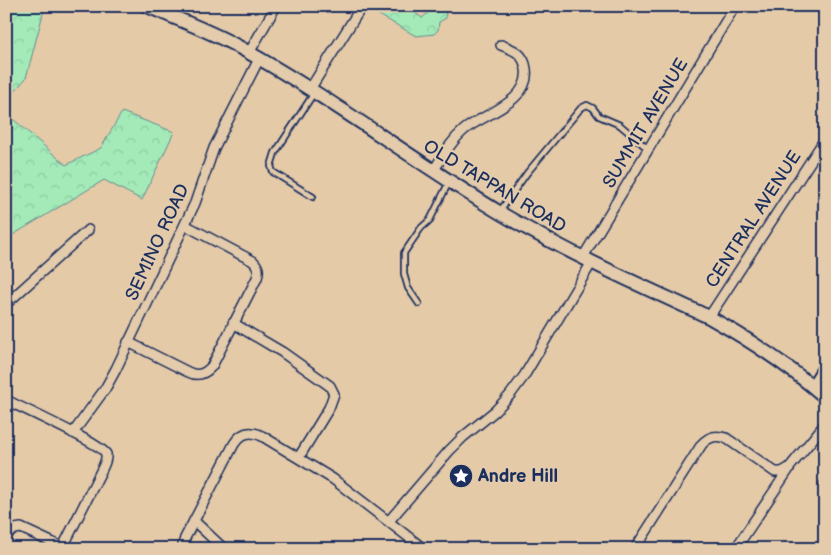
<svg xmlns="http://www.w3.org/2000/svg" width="831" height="555" font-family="'Balsamiq Sans',sans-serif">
<defs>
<pattern id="forest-crowns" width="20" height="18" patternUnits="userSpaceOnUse" patternTransform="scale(1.25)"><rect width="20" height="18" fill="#a3eab8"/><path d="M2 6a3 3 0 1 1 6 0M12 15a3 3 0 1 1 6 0" fill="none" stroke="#8cc9a1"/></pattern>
</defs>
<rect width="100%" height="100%" fill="#e5caa8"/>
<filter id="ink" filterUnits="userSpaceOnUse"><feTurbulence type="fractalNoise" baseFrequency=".02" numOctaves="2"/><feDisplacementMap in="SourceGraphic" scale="10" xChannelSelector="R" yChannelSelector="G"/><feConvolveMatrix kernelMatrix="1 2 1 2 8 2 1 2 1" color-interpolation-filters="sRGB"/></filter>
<g filter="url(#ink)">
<!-- forest -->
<g fill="url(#forest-crowns)" stroke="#5f8c8b">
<polygon points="6,6 45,6 26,78 6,101"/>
<polygon points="368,6 406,6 422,18 434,8 433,6 445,6 446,18 439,22 438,30 434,34 416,36 367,8"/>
<polygon points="122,112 174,132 142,200 104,180 6,239 6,113 66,165 101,148"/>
</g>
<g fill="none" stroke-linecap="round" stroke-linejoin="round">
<!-- lane casing -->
<g stroke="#1b2f5e" stroke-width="8">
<g id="lane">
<polyline points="313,197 273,172 271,166 275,153 314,93"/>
<polyline points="500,211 527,173 581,108 587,105 593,108 599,116 620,125 648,149"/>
<polyline points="419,304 408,288 404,274 404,253 421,228 430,220 449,182"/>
<polyline points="822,484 825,481"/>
</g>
</g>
<!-- street casing -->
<g stroke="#1b2f5e" stroke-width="12">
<g id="street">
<polyline points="249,53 276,6"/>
<polyline points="310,89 362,6"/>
<path d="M434,170C443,156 451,141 464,130C483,114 531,102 526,69C524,54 515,50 501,45"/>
<polyline points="583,257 735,6"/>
<polyline points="6,304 88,230"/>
<polyline points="709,317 825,139"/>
<polyline points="233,323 282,352 330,386 334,394 329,408 299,457"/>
<path d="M128,342L188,372C198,377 205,374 212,366L257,278C259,271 259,267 253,261L185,225"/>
<path d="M6,400C20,407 103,445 106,454C107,459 104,465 102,469L62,549"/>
<polyline points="73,433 105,389 116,369 195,203 214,148 259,59"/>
<polyline points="194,521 224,549"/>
<polyline points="389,521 449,451 463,437 495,411 510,395 524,376 592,262"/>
<polyline points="6,535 15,529 21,528 62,547"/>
<polyline points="736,548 789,469"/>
<path d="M184,549L183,545L185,538L234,444C241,433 250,430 262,436L333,479L424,549"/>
<path d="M635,549L702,444C710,436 716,435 726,438L775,472H782L789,468L825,424"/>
</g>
</g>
<!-- secondary casing -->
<g stroke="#1b2f5e" stroke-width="16">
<g id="secondary">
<path d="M147,6C177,19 208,30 237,46C329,96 412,160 502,214C568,253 639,285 709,317C750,340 789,366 825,397"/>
<polyline points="813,386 825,367"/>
</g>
</g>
<!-- lane -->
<use href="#lane" stroke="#e3cbab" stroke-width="4.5"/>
<!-- street -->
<use href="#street" stroke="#e3cbab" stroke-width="9"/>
<!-- secondary -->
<use href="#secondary" stroke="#e3cbab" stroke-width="12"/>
<!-- rail casing -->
<g stroke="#1b2f5e" stroke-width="4.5">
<polyline id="rail" points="816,549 825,539"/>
</g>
<!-- rail -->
<use href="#rail" stroke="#e3cbab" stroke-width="2.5" stroke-dasharray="8" stroke-linecap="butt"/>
</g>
</g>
<!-- icons -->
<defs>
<g id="sight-disc" transform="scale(1.25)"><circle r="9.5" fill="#1b2f5e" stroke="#e3cbab"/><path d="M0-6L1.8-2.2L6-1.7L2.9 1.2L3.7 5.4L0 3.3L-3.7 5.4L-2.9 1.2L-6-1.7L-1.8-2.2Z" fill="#fff"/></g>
</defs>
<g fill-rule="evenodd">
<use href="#sight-disc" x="461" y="476"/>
</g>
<g text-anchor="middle" stroke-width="4.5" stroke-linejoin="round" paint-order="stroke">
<!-- street labels -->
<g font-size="18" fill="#1b2f5e" stroke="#e3cbab">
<text transform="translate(645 123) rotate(-59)" y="6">SUMMIT AVENUE</text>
<text transform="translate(495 186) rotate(31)" y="6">OLD TAPPAN ROAD</text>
<text transform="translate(753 219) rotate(-57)" y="6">CENTRAL AVENUE</text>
<text transform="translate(157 242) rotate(-65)" y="6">SEMINO ROAD</text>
</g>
<!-- poi labels -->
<g font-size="18" font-weight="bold" fill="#1b2f5e" stroke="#e3cbab" text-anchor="start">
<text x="478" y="482">Andre Hill</text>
</g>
</g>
<!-- margin -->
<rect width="831" height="555" fill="none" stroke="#e3cbab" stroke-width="25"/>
<rect x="12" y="12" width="806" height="530" fill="none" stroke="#1b2f5e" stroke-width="2" filter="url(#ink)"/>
</svg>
